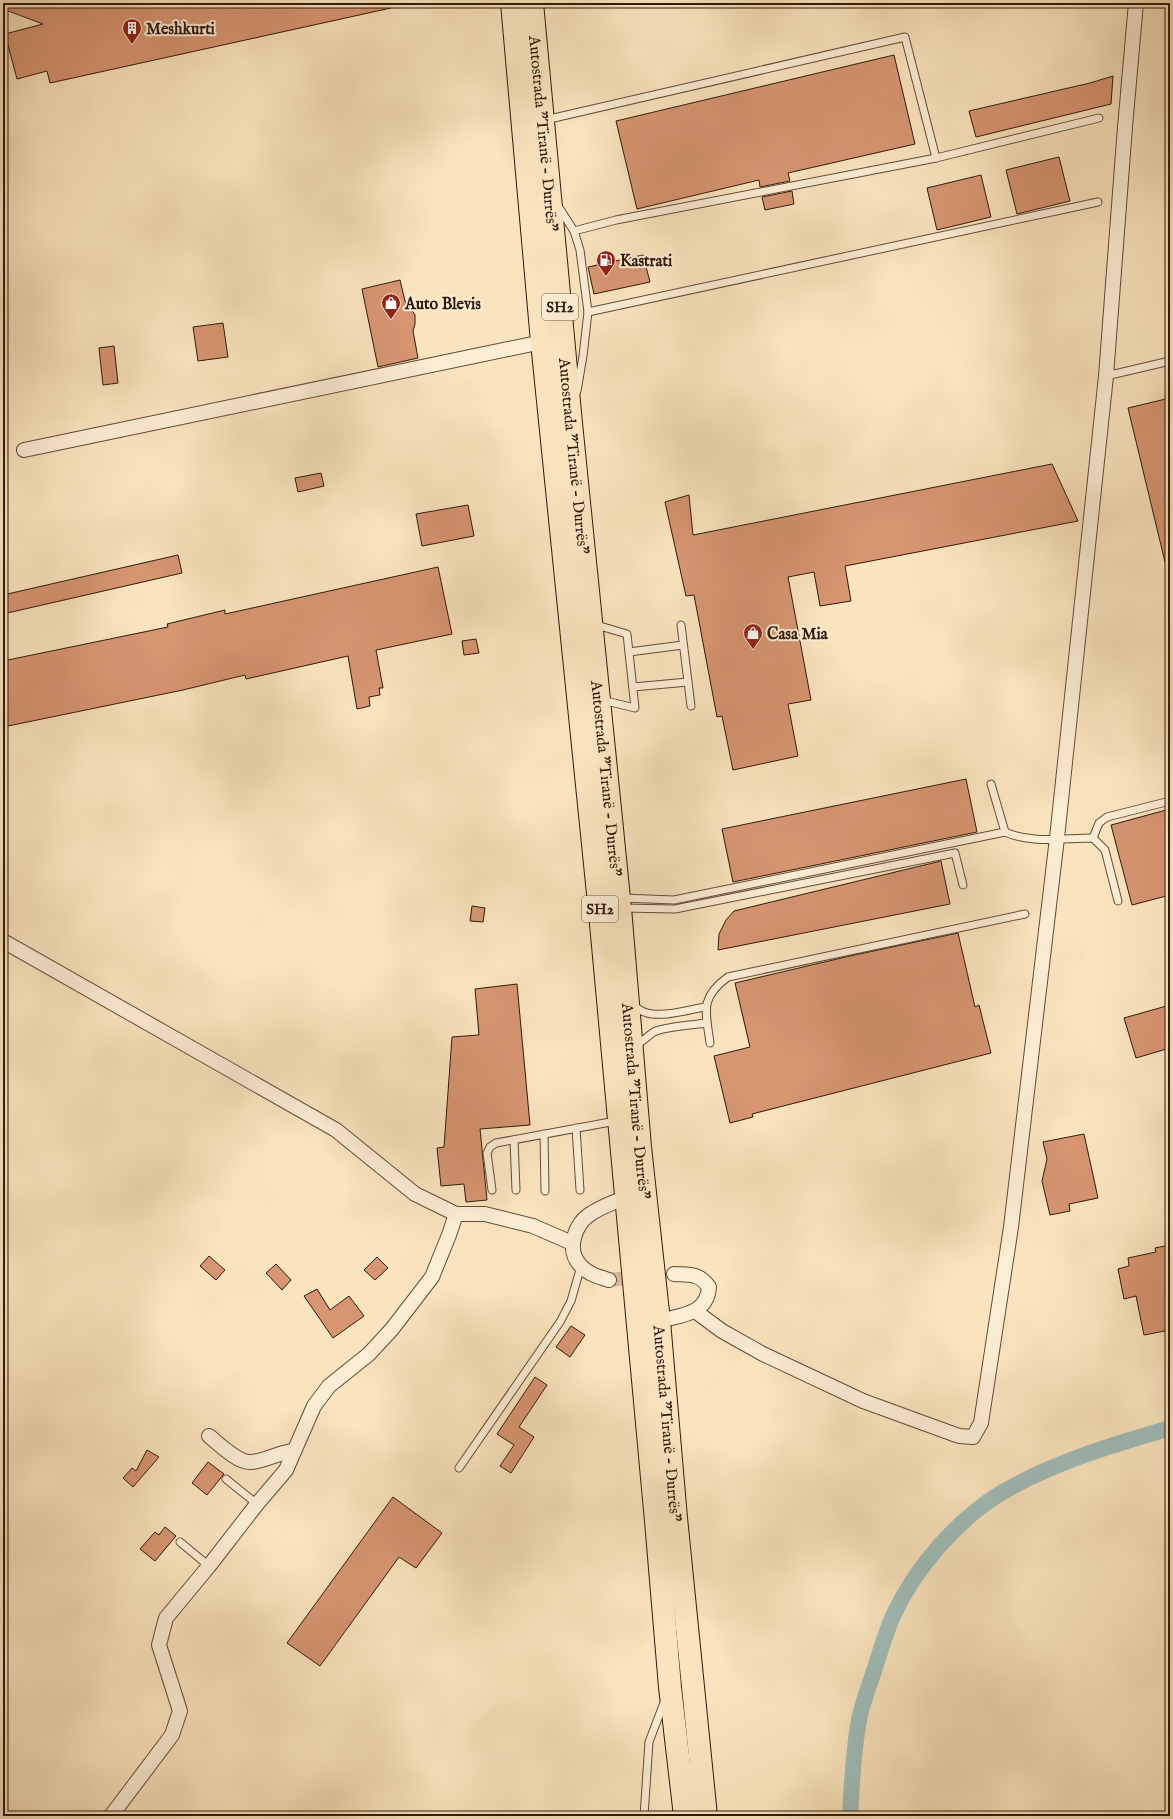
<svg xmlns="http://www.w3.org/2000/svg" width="1173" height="1819" font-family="'IM FELL English',serif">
<rect width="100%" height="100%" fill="#fae4be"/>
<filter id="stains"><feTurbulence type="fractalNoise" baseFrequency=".005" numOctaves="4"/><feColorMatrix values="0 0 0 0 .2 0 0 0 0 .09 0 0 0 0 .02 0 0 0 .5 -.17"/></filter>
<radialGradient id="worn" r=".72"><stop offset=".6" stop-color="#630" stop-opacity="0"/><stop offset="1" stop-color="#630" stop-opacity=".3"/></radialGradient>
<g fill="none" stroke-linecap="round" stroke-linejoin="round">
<!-- canal -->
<path stroke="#a0bdb9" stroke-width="16" d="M850,1816C852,1784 853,1752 859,1720C862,1703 869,1687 874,1671C880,1653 885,1634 893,1616C915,1568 956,1521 1001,1493C1054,1462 1112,1445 1170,1428"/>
</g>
<!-- building -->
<g fill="#d79572" stroke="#30190b">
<polygon points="3,3 391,3 391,8 50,83 47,71 17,79 5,34 43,24 3,9"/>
<polygon points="894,55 915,144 788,173 790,181 760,187 759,180 637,209 616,121"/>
<polygon points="1113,76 1111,104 976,137 969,111 1090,83"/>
<polygon points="1059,157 1070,201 1017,214 1006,170"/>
<polygon points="981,175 991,217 937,230 927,188"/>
<polygon points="792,191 794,204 765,210 762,197"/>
<polygon points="643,255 650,282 594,294 588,267"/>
<polygon points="400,280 406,305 411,309 415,315 415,324 413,331 418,358 378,367 362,289"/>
<polygon points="223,323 228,357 198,361 193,327"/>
<polygon points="114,346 118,383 103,385 99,348"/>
<polygon points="1170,398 1170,562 1165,562 1128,408"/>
<polygon points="1052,464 1078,521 845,566 851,601 820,606 814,572 788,577 811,700 788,704 798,756 733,770 722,716 717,717 694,595 686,596 665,502 689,495 693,535"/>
<polygon points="321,473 324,486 298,492 295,478"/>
<polygon points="468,505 474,536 422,546 416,514"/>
<polygon points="178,555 182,573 3,614 3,595"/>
<polygon points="438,567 452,634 376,650 383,688 379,688 380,695 369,697 370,706 357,709 348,656 246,679 245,675 183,690 3,727 3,661 168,627 167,624 225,610 225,614"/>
<polygon points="476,639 479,653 464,655 462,641"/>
<polygon points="966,779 977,832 733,882 722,829"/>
<polygon points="1170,809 1170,895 1132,905 1111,825"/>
<polygon points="941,861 950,904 718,950 719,934 726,920 734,911"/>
<polygon points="472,906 485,908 483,922 470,921"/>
<polygon points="958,933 975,1007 979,1005 991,1053 752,1114 753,1117 730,1123 714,1056 750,1047 735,983 850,956"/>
<polygon points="517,984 530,1125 480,1129 487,1200 466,1202 464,1184 441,1186 437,1148 444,1147 452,1037 479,1035 475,989"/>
<polygon points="1170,1005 1170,1048 1136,1058 1124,1018"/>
<polygon points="1084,1134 1098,1198 1069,1204 1070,1211 1050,1215 1042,1181 1047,1159 1043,1142"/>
<polygon points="1170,1245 1170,1330 1144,1335 1136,1296 1124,1299 1118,1269 1129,1266 1128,1258 1156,1252 1155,1248"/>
<polygon points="209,1256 225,1270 216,1280 200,1266"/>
<polygon points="377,1257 388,1268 375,1280 364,1270"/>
<polygon points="276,1264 291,1280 282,1290 266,1273"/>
<polygon points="317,1289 330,1310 349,1296 364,1316 333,1338 304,1296"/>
<polygon points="571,1326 585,1335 570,1357 556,1347"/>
<polygon points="535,1377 547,1385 519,1427 534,1437 511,1473 500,1466 514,1445 497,1434"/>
<polygon points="147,1450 159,1457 133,1487 123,1478 132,1468 136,1471"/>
<polygon points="208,1462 224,1474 207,1495 192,1483"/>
<polygon points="393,1497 442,1533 416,1568 399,1557 320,1666 287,1643"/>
<polygon points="165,1527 176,1536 155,1561 140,1549 155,1532 159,1535"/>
</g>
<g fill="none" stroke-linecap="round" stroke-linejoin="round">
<!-- street-tunnel -->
<polyline stroke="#d2bb9a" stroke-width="14" stroke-dasharray="14 7" stroke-linecap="butt" points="609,1280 674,1274"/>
<!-- lane casing -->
<g stroke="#624c38" stroke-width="9">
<g id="lane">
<polyline points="545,120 905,37 936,158"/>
<polyline points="558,206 574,231 580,250 588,312 583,356 577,391"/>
<polyline points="574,231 616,220 936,158 1099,118"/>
<polyline points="588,312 1098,202"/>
<polyline points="1106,376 1170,361"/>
<polyline points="593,624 627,634 635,708 602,700"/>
<polyline points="681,625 691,706"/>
<polyline points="629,652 683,645"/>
<polyline points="633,687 688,682"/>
<path d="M1005,832C1031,844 1064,838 1093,838L1105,850L1118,901"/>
<polyline points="1093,838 1099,823 1107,817 1170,801"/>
<polyline points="622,898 674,900 1005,832 991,784"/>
<polyline points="622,908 675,909 955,853 963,885"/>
<path d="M633,1003C645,1024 686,1010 705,1007"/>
<path d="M710,1043C706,1012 699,998 728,977L1025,914"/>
<path d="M635,1044C644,1043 648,1034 656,1031C670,1026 692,1025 707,1023"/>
<polyline points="576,1128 580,1190"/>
<polyline points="544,1134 545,1191"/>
<polyline points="514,1140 516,1190"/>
<polyline points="492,1190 487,1153 490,1147 496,1143 616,1121"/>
<polyline points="459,1468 560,1322 571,1301 581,1266"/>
<polyline points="226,1479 257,1504"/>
<polyline points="180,1542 209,1566"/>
<polyline points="644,1816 649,1742 665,1700"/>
</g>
</g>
<!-- street casing -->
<g stroke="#624c38" stroke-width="16">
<g id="street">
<polyline points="24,450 542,342"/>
<polyline points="3,941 336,1130 415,1194 456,1214 485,1214 533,1226 572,1243"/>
<path d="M609,1280C599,1277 588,1274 581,1266C565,1250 575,1223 592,1213C603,1206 615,1202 626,1197"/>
<polyline points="695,1311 722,1331 763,1354 863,1401 959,1436 973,1437 981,1423 1011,1227 1057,838 1106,376 1125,127 1136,3"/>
<path d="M659,1321C681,1315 707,1315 709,1287C699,1273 690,1275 674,1274"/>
<path d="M209,1436C219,1444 238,1463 251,1462C266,1461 279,1452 294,1451"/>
<polyline points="111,1816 172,1735 180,1711 159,1645 166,1618 209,1566 257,1504 286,1470 314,1406 329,1386 369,1354 392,1329 432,1277 449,1235 456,1214"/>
</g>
</g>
<!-- highway casing -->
<g stroke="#30190b" stroke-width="24">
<g id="highway">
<polyline points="512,3 542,342 600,913 656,1521 670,1687 685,1816"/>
<path id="s1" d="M532,3L571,423L620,908L640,1147L659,1321L676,1518L706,1816"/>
</g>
</g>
<!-- lane -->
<use href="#lane" stroke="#fcedd5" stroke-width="7"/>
<!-- street -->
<use href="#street" stroke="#fcedd5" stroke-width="14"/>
<!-- highway -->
<use href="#highway" stroke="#fae4be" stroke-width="22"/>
</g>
<!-- icons -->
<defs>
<g id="building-pin" transform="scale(1)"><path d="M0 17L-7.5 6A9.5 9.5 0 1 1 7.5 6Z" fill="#8f2418" stroke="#fcedd5"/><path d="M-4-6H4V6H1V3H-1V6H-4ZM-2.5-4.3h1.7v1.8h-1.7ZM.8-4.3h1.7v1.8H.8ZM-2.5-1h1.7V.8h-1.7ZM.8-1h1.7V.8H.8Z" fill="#fff"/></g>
<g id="fuel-pin" transform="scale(1)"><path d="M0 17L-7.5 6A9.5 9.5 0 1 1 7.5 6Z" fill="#8f2418" stroke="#fcedd5"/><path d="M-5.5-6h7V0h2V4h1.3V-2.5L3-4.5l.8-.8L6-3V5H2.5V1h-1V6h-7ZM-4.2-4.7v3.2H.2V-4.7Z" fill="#fff"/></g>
<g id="shop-pin" transform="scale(1)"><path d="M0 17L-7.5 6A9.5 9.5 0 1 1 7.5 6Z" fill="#8f2418" stroke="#fcedd5"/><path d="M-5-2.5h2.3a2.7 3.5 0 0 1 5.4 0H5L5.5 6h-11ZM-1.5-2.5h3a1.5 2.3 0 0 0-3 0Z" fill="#fff"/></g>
</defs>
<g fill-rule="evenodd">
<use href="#building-pin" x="132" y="28"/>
<use href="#fuel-pin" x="606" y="260"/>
<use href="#shop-pin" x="391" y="303"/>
<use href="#shop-pin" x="753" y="633"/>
</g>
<g text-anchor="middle" stroke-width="4" stroke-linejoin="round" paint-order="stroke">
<!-- shield labels -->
<g fill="#fcedd5" stroke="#6d5948" stroke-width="1">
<rect x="542" y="294" width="36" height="26" rx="3"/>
<rect x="582" y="896" width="36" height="26" rx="3"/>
</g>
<g font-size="15" font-weight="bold" fill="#30190b">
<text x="560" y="312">SH2</text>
<text x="600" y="914">SH2</text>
</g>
<!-- poi labels -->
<g font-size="16" font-weight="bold" fill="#30190b" stroke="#fcedd5" text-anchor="start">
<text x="146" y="34">Meshkurti</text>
<text x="620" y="266">Kastrati</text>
<text x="405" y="309">Auto Blevis</text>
<text x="767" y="639">Casa Mia</text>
</g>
<!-- street labels -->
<g font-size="16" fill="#30190b" stroke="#fcedd5">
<text dy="6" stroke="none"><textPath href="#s1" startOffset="131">Autostrada "Tiranë - Durrës"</textPath></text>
<text dy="6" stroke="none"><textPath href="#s1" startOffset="455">Autostrada "Tiranë - Durrës"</textPath></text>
<text dy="6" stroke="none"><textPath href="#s1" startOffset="779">Autostrada "Tiranë - Durrës"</textPath></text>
<text dy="6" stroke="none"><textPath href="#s1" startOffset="1103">Autostrada "Tiranë - Durrës"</textPath></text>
<text dy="6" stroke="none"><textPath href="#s1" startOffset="1427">Autostrada "Tiranë - Durrës"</textPath></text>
</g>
</g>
<!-- margin -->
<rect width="1173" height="1819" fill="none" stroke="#fae4be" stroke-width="16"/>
<rect x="4" y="4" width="1165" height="1811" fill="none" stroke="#30190b" stroke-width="2"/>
<rect x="8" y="8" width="1157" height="1803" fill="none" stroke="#30190b"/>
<rect width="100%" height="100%" filter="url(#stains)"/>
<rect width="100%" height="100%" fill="url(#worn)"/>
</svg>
